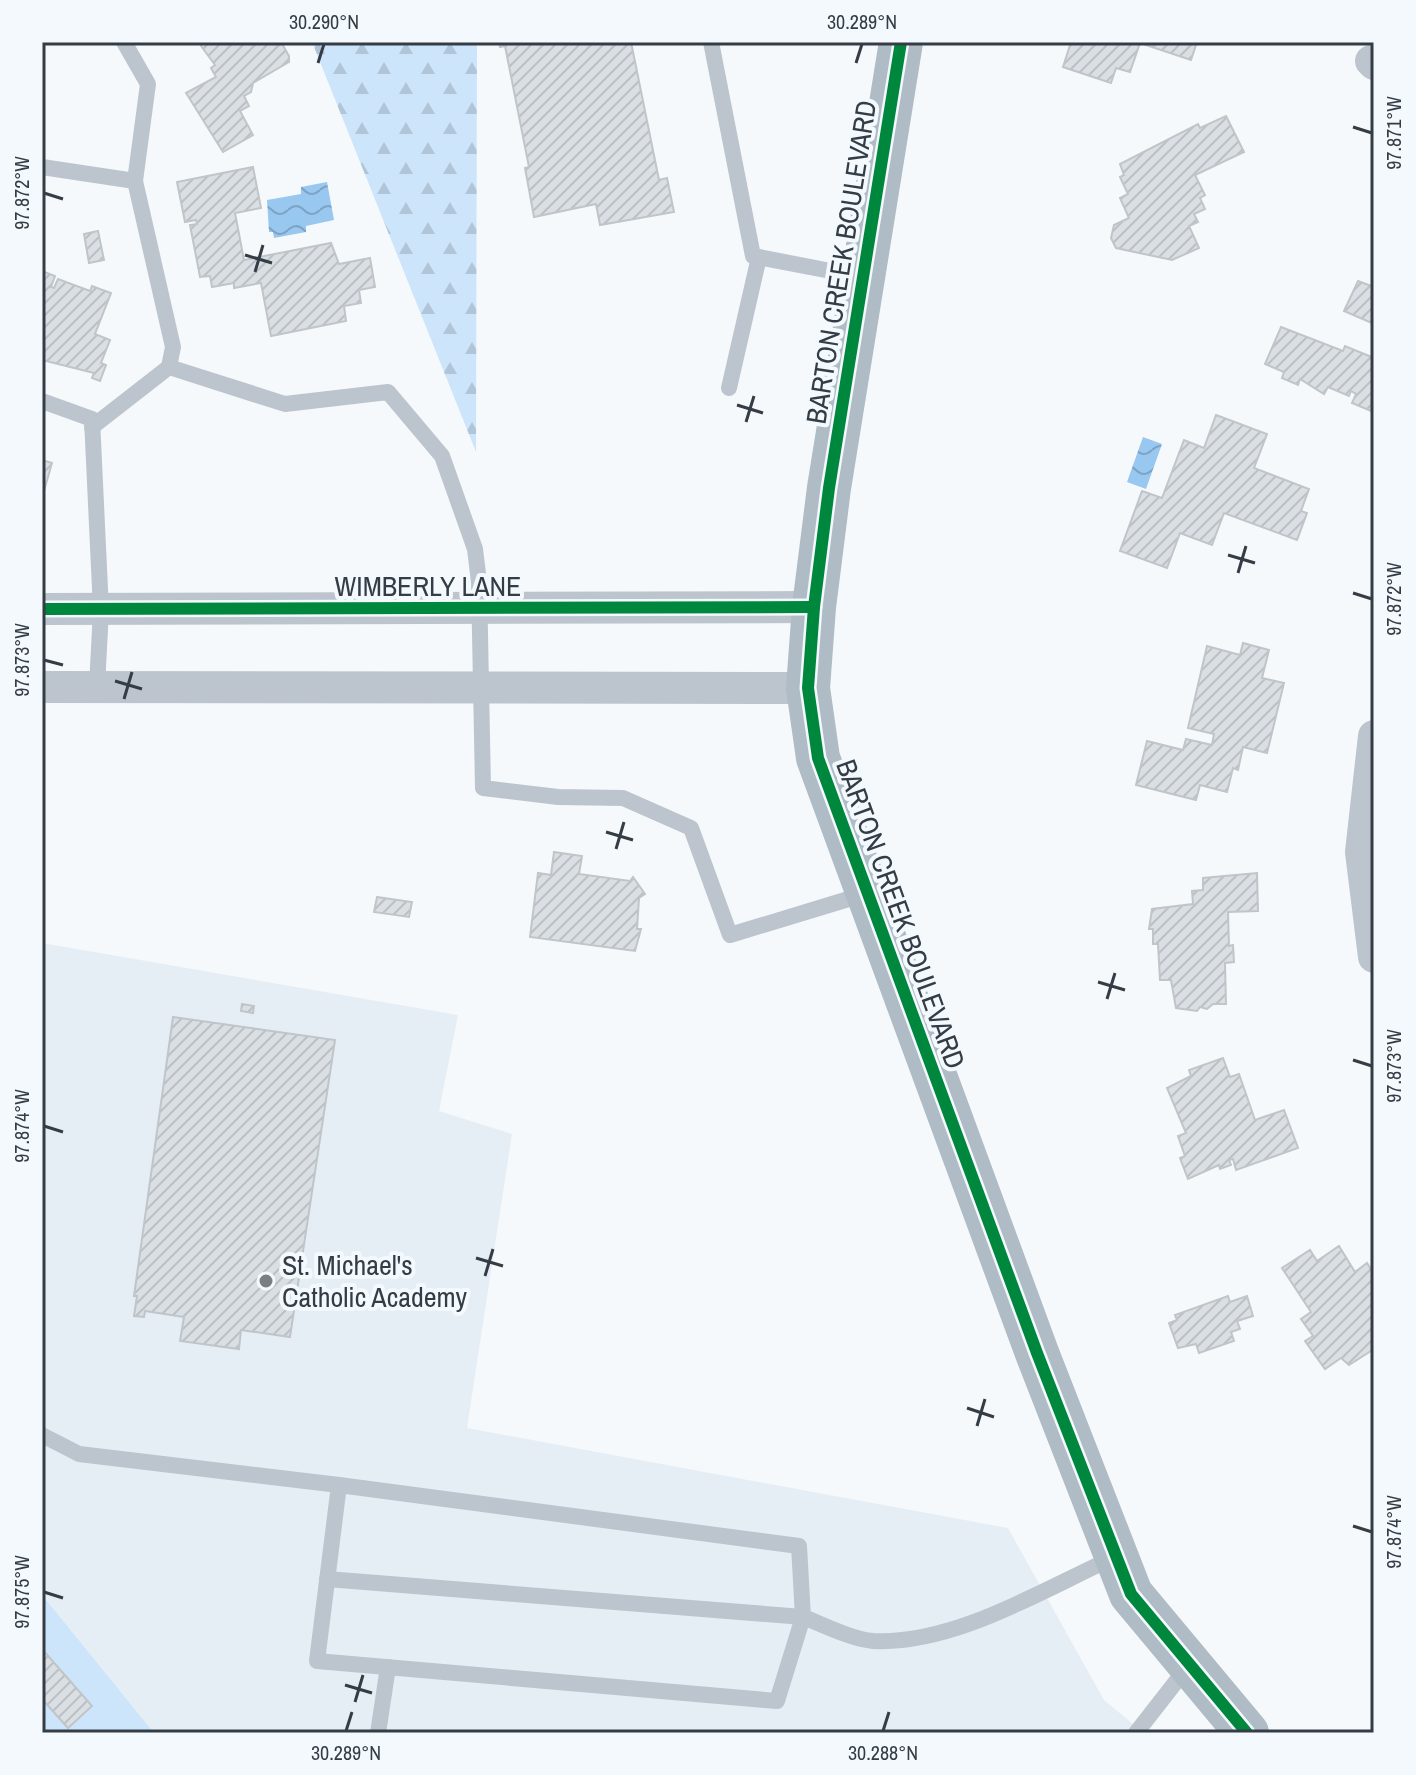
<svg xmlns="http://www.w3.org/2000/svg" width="1416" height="1775" font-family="'Archivo Narrow',sans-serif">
<defs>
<pattern id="forest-firs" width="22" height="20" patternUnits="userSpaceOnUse" patternTransform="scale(2)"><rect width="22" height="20" fill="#cce5fb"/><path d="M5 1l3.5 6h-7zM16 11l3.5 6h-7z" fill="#b0c5d8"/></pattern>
<pattern id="water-waves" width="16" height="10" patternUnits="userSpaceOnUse" patternTransform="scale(2)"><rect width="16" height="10" fill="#98c7f0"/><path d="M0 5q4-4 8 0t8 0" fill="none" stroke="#7da3c4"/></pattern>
<pattern id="building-hatch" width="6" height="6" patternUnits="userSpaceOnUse" patternTransform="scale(2)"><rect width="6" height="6" fill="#dadfe4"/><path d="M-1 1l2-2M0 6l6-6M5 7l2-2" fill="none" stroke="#bcc0c5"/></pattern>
</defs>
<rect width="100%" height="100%" fill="#f6f9fb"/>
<!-- built -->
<polygon fill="#e6eef5" points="42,943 458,1015 439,1111 512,1134 467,1428 1008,1528 1104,1700 1144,1733 42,1733"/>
<!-- forest -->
<polygon fill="url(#forest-firs)" points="312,42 477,42 476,452"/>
<!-- pitch -->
<polygon fill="#cce5fb" points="42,1595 154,1733 42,1733"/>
<!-- water -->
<g fill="url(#water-waves)">
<polygon points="327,182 334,220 306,226 306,232 274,238 273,232 269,232 267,200 301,194 301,187"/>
<polygon points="1143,437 1162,444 1146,489 1127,482"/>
</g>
<!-- building -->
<g fill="url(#building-hatch)" stroke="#c0c5ca" stroke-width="2">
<polygon points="203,42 281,42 289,56 289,62 253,83 251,92 244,96 249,106 240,111 253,135 223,152 186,93 216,77 211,68 215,65 201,46"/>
<polygon points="499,42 631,42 659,180 667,178 674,212 600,225 596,204 534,217 525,168 529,167 505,46 500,47"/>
<polygon points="1071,42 1197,42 1191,60 1140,43 1130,72 1116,68 1111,83 1063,67"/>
<polygon points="1226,116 1244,152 1195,175 1205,195 1200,198 1205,209 1194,214 1198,222 1189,226 1199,248 1172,260 1116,248 1111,238 1114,225 1129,218 1120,198 1128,194 1120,177 1124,175 1120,164 1198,124 1200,128"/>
<polygon points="253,167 261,208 235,213 244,260 331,243 339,264 370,258 375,287 359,290 361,303 344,306 346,321 271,336 261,283 234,288 234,283 212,287 210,276 200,277 190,225 197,224 196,220 185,222 177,182"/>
<polygon points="98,231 104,260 89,263 84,234"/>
<polygon points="42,271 55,276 51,287 54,288 58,279 90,291 92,286 111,293 95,334 110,340 101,363 106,365 100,381 92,378 94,373 42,360"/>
<polygon points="1358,281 1374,287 1374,324 1344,311"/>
<polygon points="1281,327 1343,351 1345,346 1374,358 1371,411 1352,403 1356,394 1351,391 1349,396 1328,387 1324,394 1300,379 1298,385 1282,378 1284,372 1265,364"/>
<polygon points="1216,415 1267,434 1254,468 1309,489 1301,511 1307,513 1297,540 1224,513 1212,545 1180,533 1167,568 1120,551 1142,491 1162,498 1184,440 1204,448"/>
<polygon points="42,460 52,463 42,498"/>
<polygon points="1243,643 1269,650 1262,678 1284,683 1267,753 1243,747 1238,770 1233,768 1227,792 1200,785 1196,800 1136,785 1147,741 1183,750 1186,739 1212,745 1214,734 1188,728 1207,646 1240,655"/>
<polygon points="554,852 582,856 579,874 630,881 633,877 645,894 639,898 637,929 641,929 635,951 530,937 538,873 551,875"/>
<polygon points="1257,873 1258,911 1228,912 1229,946 1233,945 1234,962 1225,963 1226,1004 1213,1004 1207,1009 1200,1007 1197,1011 1176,1008 1171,980 1160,980 1158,944 1153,944 1153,929 1149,929 1152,909 1193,904 1192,891 1203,890 1203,878"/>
<polygon points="377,897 412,902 409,917 374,912"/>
<polygon points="242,1004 254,1006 253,1013 241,1011"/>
<polygon points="173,1017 335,1040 290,1337 241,1330 239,1349 180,1341 184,1317 145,1311 144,1317 134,1316 137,1296 134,1296"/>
<polygon points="1223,1058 1230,1077 1239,1074 1255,1120 1284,1110 1298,1148 1236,1170 1233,1159 1229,1160 1231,1165 1220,1169 1219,1165 1188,1179 1180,1158 1185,1156 1178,1136 1186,1133 1167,1088 1191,1076 1189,1070"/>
<polygon points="1339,1246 1355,1272 1367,1263 1374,1274 1374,1349 1349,1365 1341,1358 1325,1369 1305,1341 1313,1336 1301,1319 1311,1312 1282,1268 1310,1250 1317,1261"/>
<polygon points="1228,1296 1230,1302 1247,1296 1253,1316 1237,1321 1240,1329 1231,1332 1234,1341 1199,1353 1196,1344 1178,1348 1169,1323 1177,1320 1175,1315"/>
<polygon points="42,1649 92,1706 68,1728 42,1699"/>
</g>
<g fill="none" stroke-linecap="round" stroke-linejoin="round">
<!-- lane -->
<g stroke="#bcc5cd" stroke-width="16">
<polyline points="124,42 148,84 135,181"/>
<polyline points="711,42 753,256 862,277"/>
<polyline points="42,167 135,181 173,347 169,367 92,427"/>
<polyline points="169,367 285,404 388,392 442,456 475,549 479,582 483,788 558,797 623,798 691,828 730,935 865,894"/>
<polyline points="729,388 759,257"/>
<polyline points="42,401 92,419 101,610 97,686"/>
<polyline points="42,1435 79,1454 339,1485"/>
<polygon points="339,1485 799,1546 803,1617 777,1701 317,1661"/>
<path d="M327,1579L803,1617C824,1625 851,1639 873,1641C954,1645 1042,1590 1115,1557"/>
<polyline points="378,1733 388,1667"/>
<polyline points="1136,1733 1189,1665"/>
</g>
<!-- street -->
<g stroke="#bcc5cd" stroke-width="32">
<polyline points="1371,61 1374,64"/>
<polyline points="42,609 814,607"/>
<polyline points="42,687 808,688"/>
<polyline points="1374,736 1361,852 1374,957"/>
</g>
<!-- secondary -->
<polyline stroke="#afbbc5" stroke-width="44" points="901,42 829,488 814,607 808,688 818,758 1037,1353 1131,1594 1247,1733"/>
<!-- cycleway casing -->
<g stroke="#f4f9fd" stroke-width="17">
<g id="cycleway">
<polyline points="901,42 829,488 814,607 808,688 818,758 1037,1353 1131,1594 1247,1733"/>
<polyline points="42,609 814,607"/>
</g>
</g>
<!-- cycleway -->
<use href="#cycleway" stroke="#00873e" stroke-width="12"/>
</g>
<!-- ticks -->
<path fill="none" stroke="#343d45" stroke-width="3" d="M318,63L324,44M856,63L862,44M1353,127L1372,133M44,193L63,199M245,255L272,263M255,272L263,245M737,405L763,413M746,422L754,396M1228,555L1255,563M1238,573L1246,546M1353,593L1372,599M44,660L63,665M115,681L142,689M124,699L132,672M606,832L633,840M616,849L624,822M1098,982L1125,990M1107,999L1115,973M1353,1060L1372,1066M44,1126L63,1132M476,1258L503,1266M485,1276L493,1249M967,1408L994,1417M977,1426L985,1399M1353,1526L1372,1532M44,1592L63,1598M345,1685L372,1693M355,1702L363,1675M346,1731L352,1712M883,1731L889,1712"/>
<!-- markers -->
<circle fill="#787f85" stroke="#f4f9fd" stroke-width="3" cx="266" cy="1281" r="8"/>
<g text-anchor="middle" stroke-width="8" stroke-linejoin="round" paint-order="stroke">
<!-- street labels -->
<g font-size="28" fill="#343d45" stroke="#f4f9fd">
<text transform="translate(841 262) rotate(-81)" y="10">BARTON CREEK BOULEVARD</text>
<text x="428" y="596">WIMBERLY LANE</text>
<text transform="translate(901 914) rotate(70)" y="10">BARTON CREEK BOULEVARD</text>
</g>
<!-- poi labels -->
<g font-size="28" fill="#343d45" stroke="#f4f9fd" text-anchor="start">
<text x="282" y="1275">St. Michael's<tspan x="282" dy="32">Catholic Academy</tspan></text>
</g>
</g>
<!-- border -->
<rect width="1416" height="1775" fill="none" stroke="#f4f9fd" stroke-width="88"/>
<rect x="44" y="44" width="1328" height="1687" fill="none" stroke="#343d45" stroke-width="3"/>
<g font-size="20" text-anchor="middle" fill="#343d45">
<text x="324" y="29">30.290°N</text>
<text x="862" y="29">30.289°N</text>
<text transform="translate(1394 133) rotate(-90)" y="7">97.871°W</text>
<text transform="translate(22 193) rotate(-90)" y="7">97.872°W</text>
<text transform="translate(1394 599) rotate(-90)" y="7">97.872°W</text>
<text transform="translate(22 660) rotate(-90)" y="7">97.873°W</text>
<text transform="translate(1394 1066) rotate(-90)" y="7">97.873°W</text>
<text transform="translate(22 1126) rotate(-90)" y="7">97.874°W</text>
<text transform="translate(1394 1532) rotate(-90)" y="7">97.874°W</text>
<text transform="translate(22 1592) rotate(-90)" y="7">97.875°W</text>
<text x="346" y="1760">30.289°N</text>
<text x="883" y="1760">30.288°N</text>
</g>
</svg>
